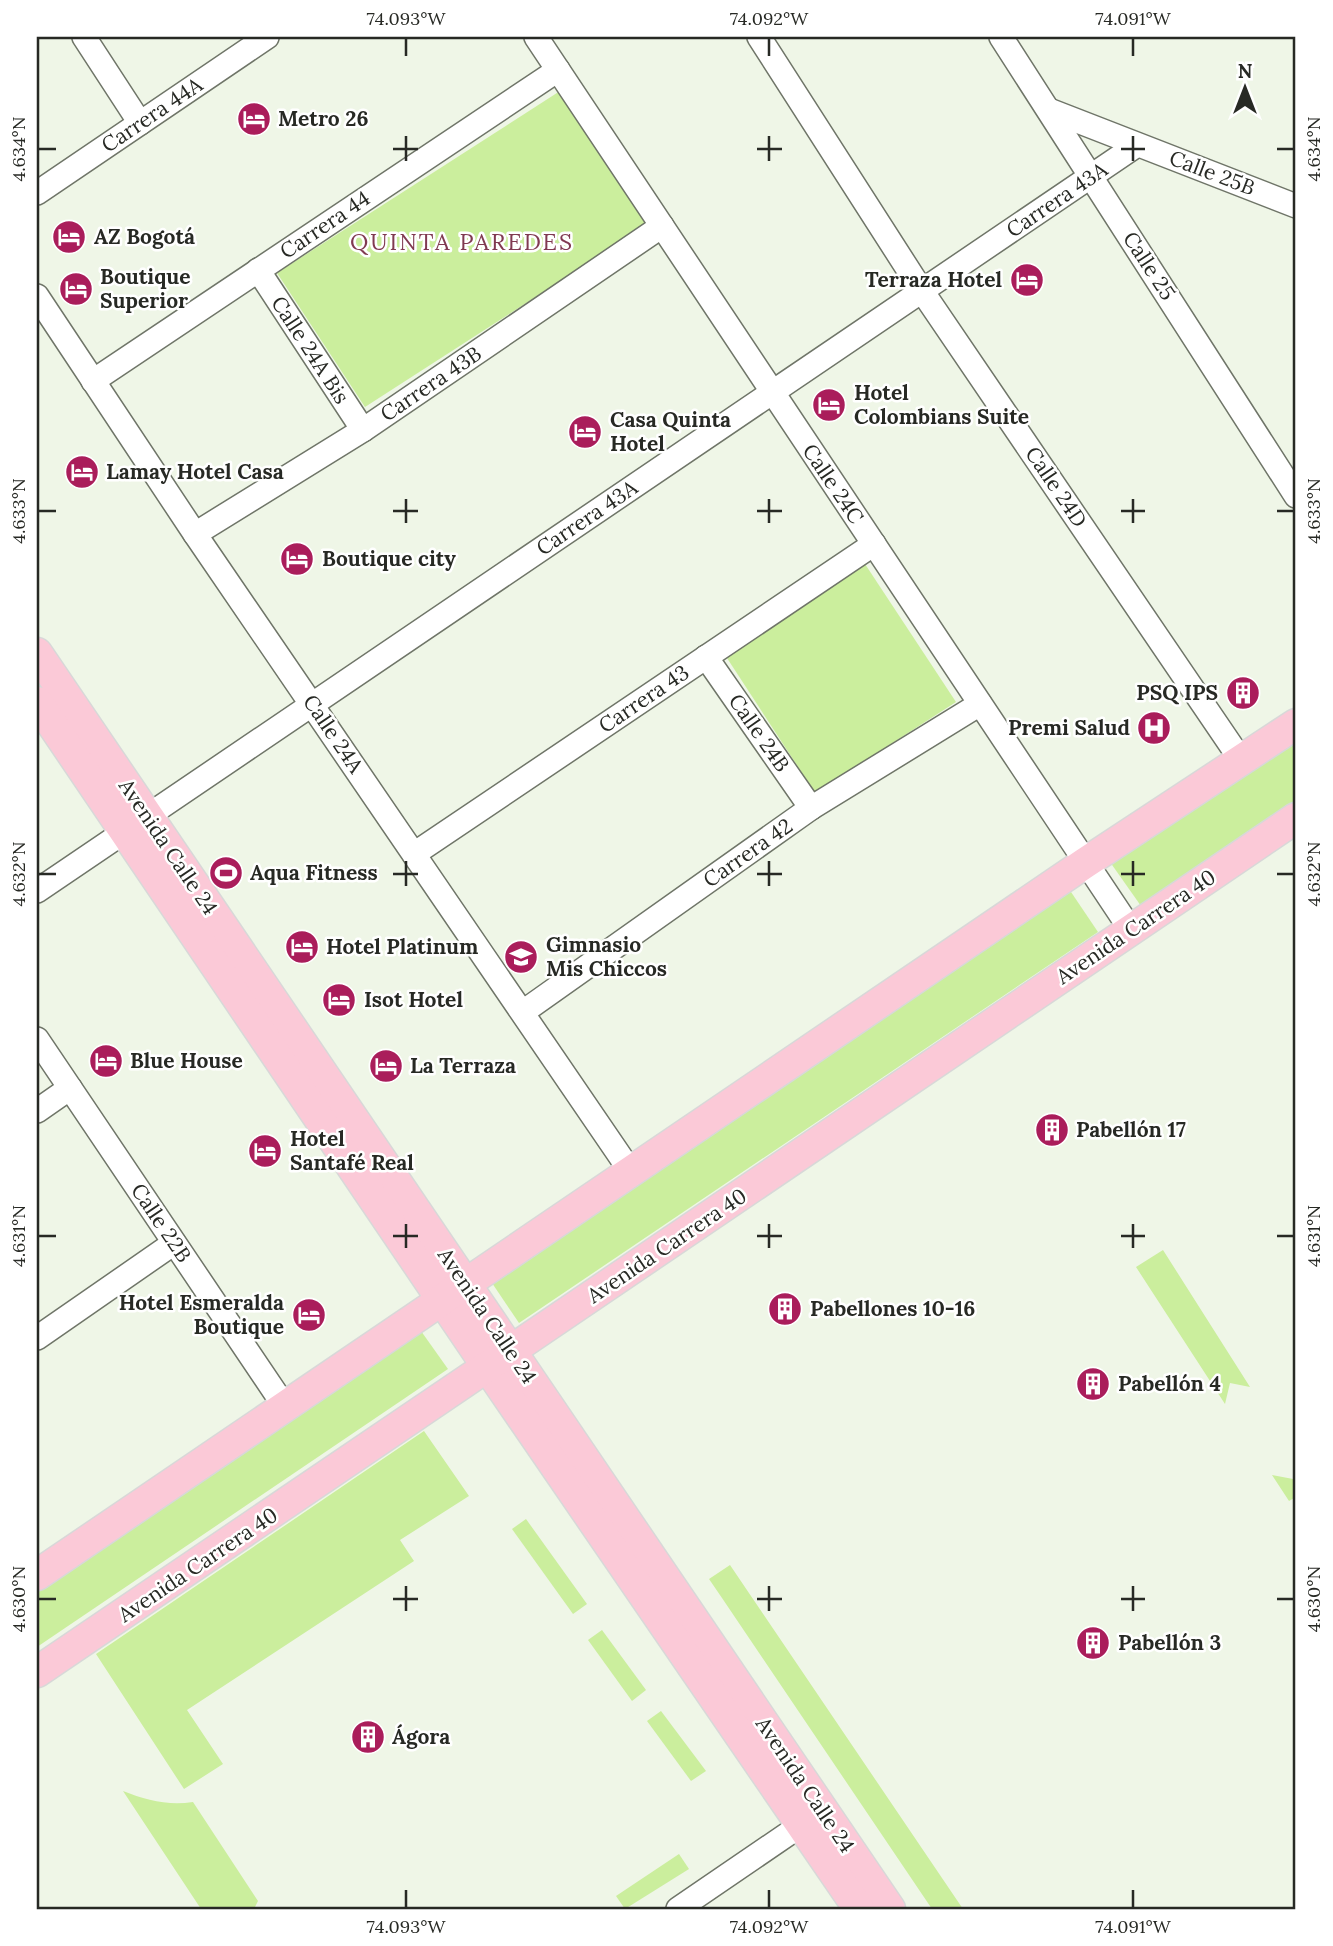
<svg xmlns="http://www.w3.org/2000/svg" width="1333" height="1946" font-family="Lora,serif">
<rect width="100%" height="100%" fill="#eff6e7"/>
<!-- green -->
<g fill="#cbee9d">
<polygon points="560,91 647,225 365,407 277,273"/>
<polygon points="865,564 956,702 815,793 725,655"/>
<polygon points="1296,739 1296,803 1141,906 1110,862"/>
<polygon points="1069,889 1098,932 519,1323 490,1280"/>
<polygon points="1163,1250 1250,1387 1230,1383 1225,1404 1136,1267"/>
<polygon points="421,1331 448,1369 37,1647 37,1591"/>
<polygon points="424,1431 469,1496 400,1540 414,1561 187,1710 223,1764 184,1789 96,1654"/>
<polygon points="1296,1459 1296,1497 1289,1501 1272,1475 1293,1479"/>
<polygon points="526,1519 587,1604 573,1614 512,1529"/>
<polygon points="730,1565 963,1909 932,1909 722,1598 709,1579"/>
<polygon points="602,1630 646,1690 632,1701 588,1640"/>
<polygon points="661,1711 706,1771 691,1781 647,1721"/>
<path d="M123,1791C146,1800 168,1806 193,1802L258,1901L254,1909H201Z"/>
<polygon points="679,1854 689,1869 625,1909 616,1896"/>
</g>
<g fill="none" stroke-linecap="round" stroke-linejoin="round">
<!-- minor casing -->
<g stroke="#6f7568" stroke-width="26">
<g id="minor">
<polyline points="84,37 140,123"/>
<polyline points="536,37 1131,930"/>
<polyline points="759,37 922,291 1241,760"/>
<polyline points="1001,37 1296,496"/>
<polyline points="1049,110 1296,206"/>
<polyline points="37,193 267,37"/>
<polyline points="258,270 363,430"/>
<polyline points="37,296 195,534 631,1172"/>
<polyline points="93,381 558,70"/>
<polyline points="195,534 363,430 662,226"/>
<polyline points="706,657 811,808"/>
<polyline points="414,854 874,544"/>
<polyline points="37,891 1137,145"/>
<polyline points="523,1012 811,808 980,704"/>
<polyline points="37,1039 285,1407"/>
<polyline points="37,1111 70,1088"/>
<polyline points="37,1338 174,1243"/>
<polyline points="678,1909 801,1825"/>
</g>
</g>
<!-- major casing -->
<g stroke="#d8d8d8" stroke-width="33">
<g id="major">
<polyline points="37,653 890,1909"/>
<polyline points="37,702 497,1381 859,1909"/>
<polyline points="37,1575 1085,863 1296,724"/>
<polyline points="37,1672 1296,818"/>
</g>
</g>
<!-- minor -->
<use href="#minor" stroke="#fff" stroke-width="23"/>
<!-- major -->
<use href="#major" stroke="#fbc9d7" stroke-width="30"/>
</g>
<!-- ticks -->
<path fill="none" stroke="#272924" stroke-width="2.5" d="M406,38V56M769,38V56M1133,38V56M406,136V161M769,136V161M1133,136V161M38,149H56M393,149H418M757,149H782M1121,149H1145M1277,149H1294M406,499V523M769,499V523M1133,499V523M38,511H56M393,511H418M757,511H782M1121,511H1145M1277,511H1294M406,861V886M769,861V886M1133,861V886M38,874H56M393,874H418M757,874H782M1121,874H1145M1277,874H1294M406,1224V1248M769,1224V1248M1133,1224V1248M38,1236H56M393,1236H418M757,1236H782M1121,1236H1145M1277,1236H1294M406,1586V1611M769,1586V1611M1133,1586V1611M38,1599H56M393,1599H418M757,1599H782M1121,1599H1145M1277,1599H1294M406,1890V1908M769,1890V1908M1133,1890V1908"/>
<!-- icons -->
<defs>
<g id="hotel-disc" transform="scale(1.75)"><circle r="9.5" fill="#aa1d5b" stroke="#fff"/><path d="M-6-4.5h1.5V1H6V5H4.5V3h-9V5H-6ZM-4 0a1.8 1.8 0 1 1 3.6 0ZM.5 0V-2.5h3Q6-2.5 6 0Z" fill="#fff"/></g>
<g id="building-disc" transform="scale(1.75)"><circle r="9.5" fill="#aa1d5b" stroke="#fff"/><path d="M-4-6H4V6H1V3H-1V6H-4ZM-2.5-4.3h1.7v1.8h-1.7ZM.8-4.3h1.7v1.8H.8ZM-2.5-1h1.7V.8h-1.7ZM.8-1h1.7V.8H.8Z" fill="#fff"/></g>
<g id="hospital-disc" transform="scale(1.75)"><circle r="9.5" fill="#aa1d5b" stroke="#fff"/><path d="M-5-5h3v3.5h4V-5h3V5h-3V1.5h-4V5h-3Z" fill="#fff"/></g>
<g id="stadium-disc" transform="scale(1.75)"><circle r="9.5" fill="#aa1d5b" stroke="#fff"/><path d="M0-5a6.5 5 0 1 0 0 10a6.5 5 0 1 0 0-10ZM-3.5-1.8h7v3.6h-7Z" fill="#fff"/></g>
<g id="school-disc" transform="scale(1.75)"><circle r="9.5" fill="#aa1d5b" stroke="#fff"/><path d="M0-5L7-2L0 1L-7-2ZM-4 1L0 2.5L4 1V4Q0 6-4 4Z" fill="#fff"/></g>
</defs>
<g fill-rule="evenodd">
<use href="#hotel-disc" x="254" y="119"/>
<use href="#hotel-disc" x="69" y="237"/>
<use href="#hotel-disc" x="1027" y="280"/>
<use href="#hotel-disc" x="76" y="289"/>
<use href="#hotel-disc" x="829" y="405"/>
<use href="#hotel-disc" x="585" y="432"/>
<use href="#hotel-disc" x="82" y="472"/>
<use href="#hotel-disc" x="297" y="559"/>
<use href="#building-disc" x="1243" y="693"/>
<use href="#hospital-disc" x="1154" y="728"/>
<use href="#stadium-disc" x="226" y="873"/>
<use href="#hotel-disc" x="302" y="947"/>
<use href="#school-disc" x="521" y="957"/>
<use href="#hotel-disc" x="339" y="1000"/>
<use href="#hotel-disc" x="106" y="1061"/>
<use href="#hotel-disc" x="386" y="1066"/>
<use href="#building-disc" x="1052" y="1130"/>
<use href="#hotel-disc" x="265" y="1151"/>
<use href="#building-disc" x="785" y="1309"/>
<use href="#hotel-disc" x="309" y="1315"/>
<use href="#building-disc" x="1093" y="1384"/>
<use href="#building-disc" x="1093" y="1643"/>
<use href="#building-disc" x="368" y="1737"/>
</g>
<g text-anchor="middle" stroke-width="5" stroke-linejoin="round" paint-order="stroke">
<!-- street labels -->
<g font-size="21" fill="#272924" stroke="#fff">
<text transform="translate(152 115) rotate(-34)" y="7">Carrera 44A</text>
<text transform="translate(1212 173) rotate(21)" y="7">Calle 25B</text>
<text transform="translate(1057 200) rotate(-34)" y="7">Carrera 43A</text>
<text transform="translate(325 225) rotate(-34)" y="7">Carrera 44</text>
<text transform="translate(1149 266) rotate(57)" y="7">Calle 25</text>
<text transform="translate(310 350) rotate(57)" y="7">Calle 24A Bis</text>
<text transform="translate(431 384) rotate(-34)" y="7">Carrera 43B</text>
<text transform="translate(833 484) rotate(56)" y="7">Calle 24C</text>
<text transform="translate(1056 487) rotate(56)" y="7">Calle 24D</text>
<text transform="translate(587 518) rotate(-34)" y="7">Carrera 43A</text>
<text transform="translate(644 699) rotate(-34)" y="7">Carrera 43</text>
<text transform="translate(759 733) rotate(55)" y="7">Calle 24B</text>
<text transform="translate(333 734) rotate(56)" y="7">Calle 24A</text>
<text transform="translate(168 847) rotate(56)" y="7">Avenida Calle 24</text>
<text transform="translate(748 853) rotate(-35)" y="7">Carrera 42</text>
<text transform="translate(1136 927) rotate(-34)" y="7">Avenida Carrera 40</text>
<text transform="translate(161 1223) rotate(56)" y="7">Calle 22B</text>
<text transform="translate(667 1246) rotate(-34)" y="7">Avenida Carrera 40</text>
<text transform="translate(487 1316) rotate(56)" y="7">Avenida Calle 24</text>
<text transform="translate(198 1565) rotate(-34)" y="7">Avenida Carrera 40</text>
<text transform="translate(805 1785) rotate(56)" y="7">Avenida Calle 24</text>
</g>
<!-- poi labels -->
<g font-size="21" font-weight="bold" fill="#272924" stroke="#fff" text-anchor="start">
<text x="278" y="126">Metro 26</text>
<text x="94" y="244">AZ Bogotá</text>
<text x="100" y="284">Boutique<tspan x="100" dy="24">Superior</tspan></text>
<text x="1002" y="287" text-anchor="end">Terraza Hotel</text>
<text x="854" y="400">Hotel<tspan x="854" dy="24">Colombians Suite</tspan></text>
<text x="610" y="427">Casa Quinta<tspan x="610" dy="24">Hotel</tspan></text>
<text x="106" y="479">Lamay Hotel Casa</text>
<text x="322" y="566">Boutique city</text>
<text x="1218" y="700" text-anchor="end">PSQ IPS</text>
<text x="1130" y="735" text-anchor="end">Premi Salud</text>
<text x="250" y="880">Aqua Fitness</text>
<text x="546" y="952">Gimnasio<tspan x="546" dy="24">Mis Chiccos</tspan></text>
<text x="326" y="954">Hotel Platinum</text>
<text x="364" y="1007">Isot Hotel</text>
<text x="130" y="1068">Blue House</text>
<text x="410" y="1073">La Terraza</text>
<text x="1076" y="1137">Pabellón 17</text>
<text x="290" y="1146">Hotel<tspan x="290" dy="24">Santafé Real</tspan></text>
<text x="284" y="1310" text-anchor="end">Hotel Esmeralda<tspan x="284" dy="24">Boutique</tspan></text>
<text x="810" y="1316">Pabellones 10-16</text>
<text x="1118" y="1391">Pabellón 4</text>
<text x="1118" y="1650">Pabellón 3</text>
<text x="392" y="1744">Ágora</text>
</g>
<!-- neighbourhood labels -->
<g font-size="23" letter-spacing="2" fill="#803a51" stroke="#fff">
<text x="462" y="250">QUINTA PAREDES</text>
</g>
</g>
<!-- border -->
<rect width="1333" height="1946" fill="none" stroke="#ffffff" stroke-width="77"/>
<!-- north arrow -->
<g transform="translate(1245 88)" stroke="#ffffff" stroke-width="5" paint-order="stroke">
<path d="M0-5L12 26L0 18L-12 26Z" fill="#272924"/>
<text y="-10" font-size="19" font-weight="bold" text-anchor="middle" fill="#272924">N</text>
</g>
<rect x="38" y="38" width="1256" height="1870" fill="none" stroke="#272924" stroke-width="2.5"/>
<g font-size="18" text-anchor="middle" fill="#272924">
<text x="406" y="25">74.093°W</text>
<text x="769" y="25">74.092°W</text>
<text x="1133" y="25">74.091°W</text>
<text transform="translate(19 149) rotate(-90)" y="6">4.634°N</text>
<text transform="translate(1314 149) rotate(-90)" y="6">4.634°N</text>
<text transform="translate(19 511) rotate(-90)" y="6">4.633°N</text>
<text transform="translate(1314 511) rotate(-90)" y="6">4.633°N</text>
<text transform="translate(19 874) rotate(-90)" y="6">4.632°N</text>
<text transform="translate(1314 874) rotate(-90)" y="6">4.632°N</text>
<text transform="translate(19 1236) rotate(-90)" y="6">4.631°N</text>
<text transform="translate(1314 1236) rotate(-90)" y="6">4.631°N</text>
<text transform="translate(19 1599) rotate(-90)" y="6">4.630°N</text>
<text transform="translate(1314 1599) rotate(-90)" y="6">4.630°N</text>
<text x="406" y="1933">74.093°W</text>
<text x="769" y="1933">74.092°W</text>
<text x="1133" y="1933">74.091°W</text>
</g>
</svg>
